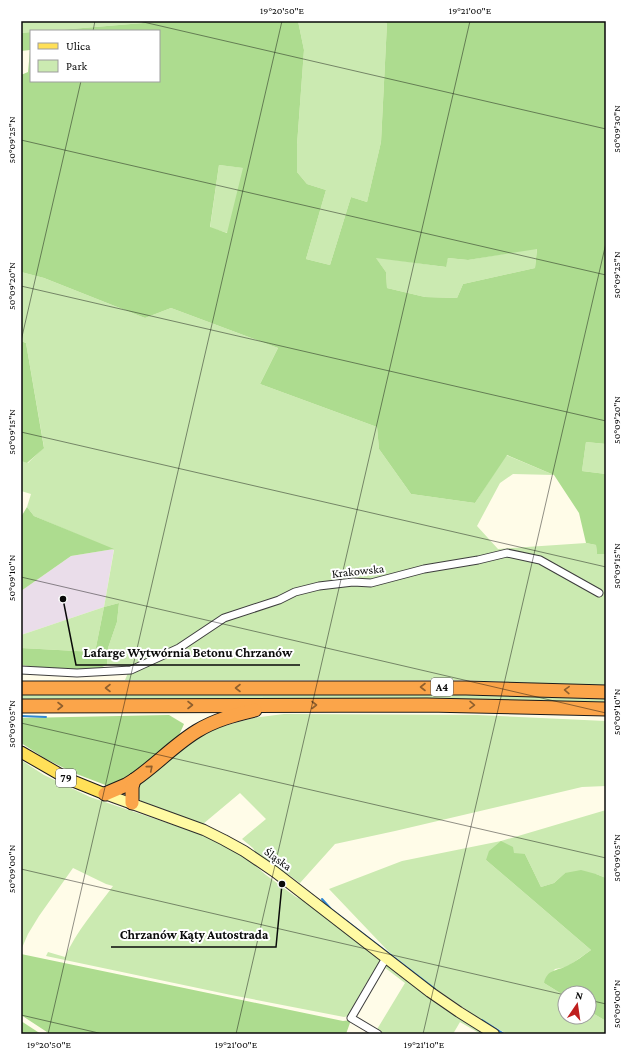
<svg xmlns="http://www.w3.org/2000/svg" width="627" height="1055" font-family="'Crimson Pro',serif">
<rect width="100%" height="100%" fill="#fffce8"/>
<!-- industrial -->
<polygon fill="#eaddea" points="114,549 104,607 21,635 21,591 71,556"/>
<!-- green -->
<g fill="#cbeab1">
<polygon points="21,21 167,21 47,31 31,31 31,32 21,33"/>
<polygon points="298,21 378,21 387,23 381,142 367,202 351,197 330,265 306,259 326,190 307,184 297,172 297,145 304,50"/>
<polygon points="219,165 244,168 228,233 210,228"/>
<polygon points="537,248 535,268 463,284 457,298 425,297 387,288 386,272 375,257 445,267 448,258 468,260"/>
<polygon points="21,272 44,278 145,318 171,308 278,348 260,384 377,427 379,449 411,494 475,503 506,455 554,475 513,474 500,483 477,526 498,549 586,543 596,545 597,554 606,554 606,686 462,680 125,680 131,666 107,665 108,648 117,622 119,603 104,607 95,652 21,648 21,635 104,607 114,550 34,516 27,507 31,494 21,491 21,461 28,463 44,447 26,343 21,341"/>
<polygon points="586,442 606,444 606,474 582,471"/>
<polygon points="21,692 452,692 606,696 606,706 21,702"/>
<polygon points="284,714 477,715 606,721 606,786 582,787 395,831 335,844 300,883 286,873 257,856 253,848 242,839 266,819 240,793 203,824 141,801 136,794 137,786 178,752 210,730 253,718"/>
<path d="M21,760L44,775L90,797L209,837L249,860L266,875L296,897L309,903L383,960L365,985L348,1016L344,1017L231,995L46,956L48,952L65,957C76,932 96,909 113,886L106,884L73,868L39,916L28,934L21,950Z"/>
<path d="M606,810V878L596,874L565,873L554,883L541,887L525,854L486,860L591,950L567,967L555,969L544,983L565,996V1017H589V1011L606,1021V1034C600,1034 595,1034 589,1034C582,1034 577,1031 570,1034H507L474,1015L433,987L389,952L329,889L402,861L501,841Z"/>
<polygon points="387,963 488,1034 478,1034 479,1033 460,1022 453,1034 382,1034 376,1031 405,983 384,967"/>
</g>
<!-- forest -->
<g fill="#addc8f" fill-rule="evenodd">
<path d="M167,21H298L304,50L297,145V172L307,184L326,190L306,259L330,265L351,197L367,202L381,142L387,23L378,21H606V444L586,442L582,471L606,474V554H597L596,545L586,543L579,513L554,475L507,455L475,503L411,494L379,449L377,427L260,384L278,348L171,308L145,318L44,278L21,272V75L28,72L30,50L21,51V33L31,32V81H159V31H47ZM219,165L243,168L227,233L210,227ZM537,249L535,268L463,284L457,298L425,297L387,288L386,272L376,258L446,267L448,258L468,260Z"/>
<polygon points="21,341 26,343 44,448 27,463 21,461"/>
<polygon points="27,507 34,516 114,549 71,556 21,591 21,517"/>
<polygon points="119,603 117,622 108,648 107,665 97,669 58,670 21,665 21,648 95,652 104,607"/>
<polygon points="169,715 184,724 176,742 129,780 108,786 74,773 46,759 21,743 21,718"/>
<path d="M501,841L513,847L514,853L525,854L541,887L554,883L565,873L581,870L596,874L606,878V1021L589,1011V993H565V996L544,983C547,969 557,971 567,966C575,962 584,955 591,950L486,860L489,851Z"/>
<polygon points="21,954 343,1021 351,1020 346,1034 50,1034 21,1015"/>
<polygon points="21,1021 41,1034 21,1034"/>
</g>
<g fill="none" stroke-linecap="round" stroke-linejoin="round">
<!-- stream -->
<g stroke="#2e87d3" stroke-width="2">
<polyline points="21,716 46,717"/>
<polyline points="322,899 331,909 435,989"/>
<polyline points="482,1020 504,1034"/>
</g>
<!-- minor casing -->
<g stroke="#3d3d3d" stroke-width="9">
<g id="minor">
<polyline points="21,670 77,673 131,670 179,648 224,618 279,600 295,592 319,586 353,582 371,583 424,569 478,560 507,553 540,560 599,593"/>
<polyline points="378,1034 351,1018 386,958"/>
</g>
</g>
<!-- secondary casing -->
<g stroke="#2c2c2c" stroke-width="12">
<polyline id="secondary" points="105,794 204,830 224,840 244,851 275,872 430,992 459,1012 494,1034"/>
</g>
<!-- primary casing -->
<g stroke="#1b1b1b" stroke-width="13">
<polyline id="primary" points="21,752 68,779 105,794"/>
</g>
<!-- motorway casing -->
<g stroke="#1b1b1b" stroke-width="15">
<g id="motorway">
<polyline points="21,688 466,688 606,692"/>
<polyline points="21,706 427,705 606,709"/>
<path d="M105,794L126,785L134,780C156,765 174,745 197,731C215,720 234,715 255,710"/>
<polyline points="132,803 132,787 134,780"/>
</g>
</g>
<!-- minor -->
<use href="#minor" stroke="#fff" stroke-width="7"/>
<!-- secondary -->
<use href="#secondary" stroke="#fffaa3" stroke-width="10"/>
<!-- primary -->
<use href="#primary" stroke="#ffe058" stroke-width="11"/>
<!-- motorway -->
<use href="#motorway" stroke="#fba54a" stroke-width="13"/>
</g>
<!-- one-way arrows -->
<defs><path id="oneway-chevron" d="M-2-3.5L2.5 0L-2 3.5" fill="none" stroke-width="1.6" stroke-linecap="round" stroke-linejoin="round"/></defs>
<g stroke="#8f5f2d">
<use href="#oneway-chevron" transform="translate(423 687) rotate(180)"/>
<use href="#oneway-chevron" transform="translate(108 688) rotate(180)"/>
<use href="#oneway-chevron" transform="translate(238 688) rotate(180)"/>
<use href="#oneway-chevron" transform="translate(567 690) rotate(-178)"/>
<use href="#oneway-chevron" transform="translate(190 705)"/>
<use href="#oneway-chevron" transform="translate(314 705)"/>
<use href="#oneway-chevron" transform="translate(472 705) rotate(1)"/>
<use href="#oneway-chevron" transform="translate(60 706)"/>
<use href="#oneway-chevron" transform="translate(150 768) rotate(-40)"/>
</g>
<!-- ticks -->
<path fill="none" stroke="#0a0a0a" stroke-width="1" stroke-opacity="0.45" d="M139,21L606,129M93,31L95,21M21,140L606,275M21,286L606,421M21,341L81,81M21,432L606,567M21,577L606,713M21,723L606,858M21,869L565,995M589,1000L606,1004M21,1015L103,1034M48,1034L282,21M236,1034L470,21M423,1034L606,243"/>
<g text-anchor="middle" stroke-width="4" stroke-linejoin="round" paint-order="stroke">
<!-- shield labels -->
<g fill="#fff" stroke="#545454" stroke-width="1">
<rect x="431" y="678" width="22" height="18" rx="3"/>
<rect x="56" y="769" width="20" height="18" rx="3"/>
</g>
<g font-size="11" font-weight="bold" fill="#0a0a0a">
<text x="442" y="691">A4</text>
<text x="66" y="782">79</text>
</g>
<!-- street labels -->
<g font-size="12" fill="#0a0a0a" stroke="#fff">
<text transform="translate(358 571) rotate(-6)" y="4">Krakowska</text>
<text transform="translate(278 859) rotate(36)" y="4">Śląska</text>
</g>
</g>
<!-- callouts -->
<path fill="none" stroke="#0a0a0a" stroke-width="1.5" d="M63 599L76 665H300M282 884L276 947H111"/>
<g fill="#0a0a0a" stroke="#fff" stroke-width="1.5">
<circle cx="63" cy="599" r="4"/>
<circle cx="282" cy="884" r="4"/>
</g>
<g font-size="13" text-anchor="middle" font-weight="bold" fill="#0a0a0a" stroke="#fff" stroke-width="4" stroke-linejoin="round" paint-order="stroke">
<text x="188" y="657">Lafarge Wytwórnia Betonu Chrzanów</text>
<text x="194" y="939">Chrzanów Kąty Autostrada</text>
</g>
<!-- border -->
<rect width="627" height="1055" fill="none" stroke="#ffffff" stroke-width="44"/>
<!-- legend -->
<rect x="30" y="30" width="130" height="52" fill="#ffffff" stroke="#9d9d9d"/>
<rect x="38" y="43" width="20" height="6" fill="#ffe058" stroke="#9d9d9d"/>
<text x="66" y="50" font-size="12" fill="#0a0a0a">Ulica</text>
<rect x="38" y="60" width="20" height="12" fill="#cbeab1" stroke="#9d9d9d"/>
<text x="66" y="70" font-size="12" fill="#0a0a0a">Park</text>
<!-- north arrow -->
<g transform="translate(577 1005) rotate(13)"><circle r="19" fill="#ffffff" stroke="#9d9d9d"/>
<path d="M0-3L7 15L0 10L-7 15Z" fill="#bf1f1d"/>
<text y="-6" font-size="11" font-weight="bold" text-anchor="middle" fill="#0a0a0a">N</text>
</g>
<rect x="22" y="22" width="583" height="1011" fill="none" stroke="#0a0a0a" stroke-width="1.5"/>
<g font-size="10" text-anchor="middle" fill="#0a0a0a">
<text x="282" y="14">19°20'50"E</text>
<text x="470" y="14">19°21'00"E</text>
<text transform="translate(616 129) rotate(-90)" y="4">50°09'30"N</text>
<text transform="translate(11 140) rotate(-90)" y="4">50°09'25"N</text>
<text transform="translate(616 275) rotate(-90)" y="4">50°09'25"N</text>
<text transform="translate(11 286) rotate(-90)" y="4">50°09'20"N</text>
<text transform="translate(616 420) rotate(-90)" y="4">50°09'20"N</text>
<text transform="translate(11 432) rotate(-90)" y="4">50°09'15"N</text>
<text transform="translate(616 566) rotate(-90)" y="4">50°09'15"N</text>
<text transform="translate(11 578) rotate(-90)" y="4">50°09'10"N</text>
<text transform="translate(616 712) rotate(-90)" y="4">50°09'10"N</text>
<text transform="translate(11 724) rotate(-90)" y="4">50°09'05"N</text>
<text transform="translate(616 858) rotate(-90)" y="4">50°09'05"N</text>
<text transform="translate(11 869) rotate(-90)" y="4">50°09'00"N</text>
<text transform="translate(616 1004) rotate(-90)" y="4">50°09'00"N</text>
<text x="49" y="1048">19°20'50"E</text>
<text x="236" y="1048">19°21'00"E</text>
<text x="424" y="1048">19°21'10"E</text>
</g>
</svg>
